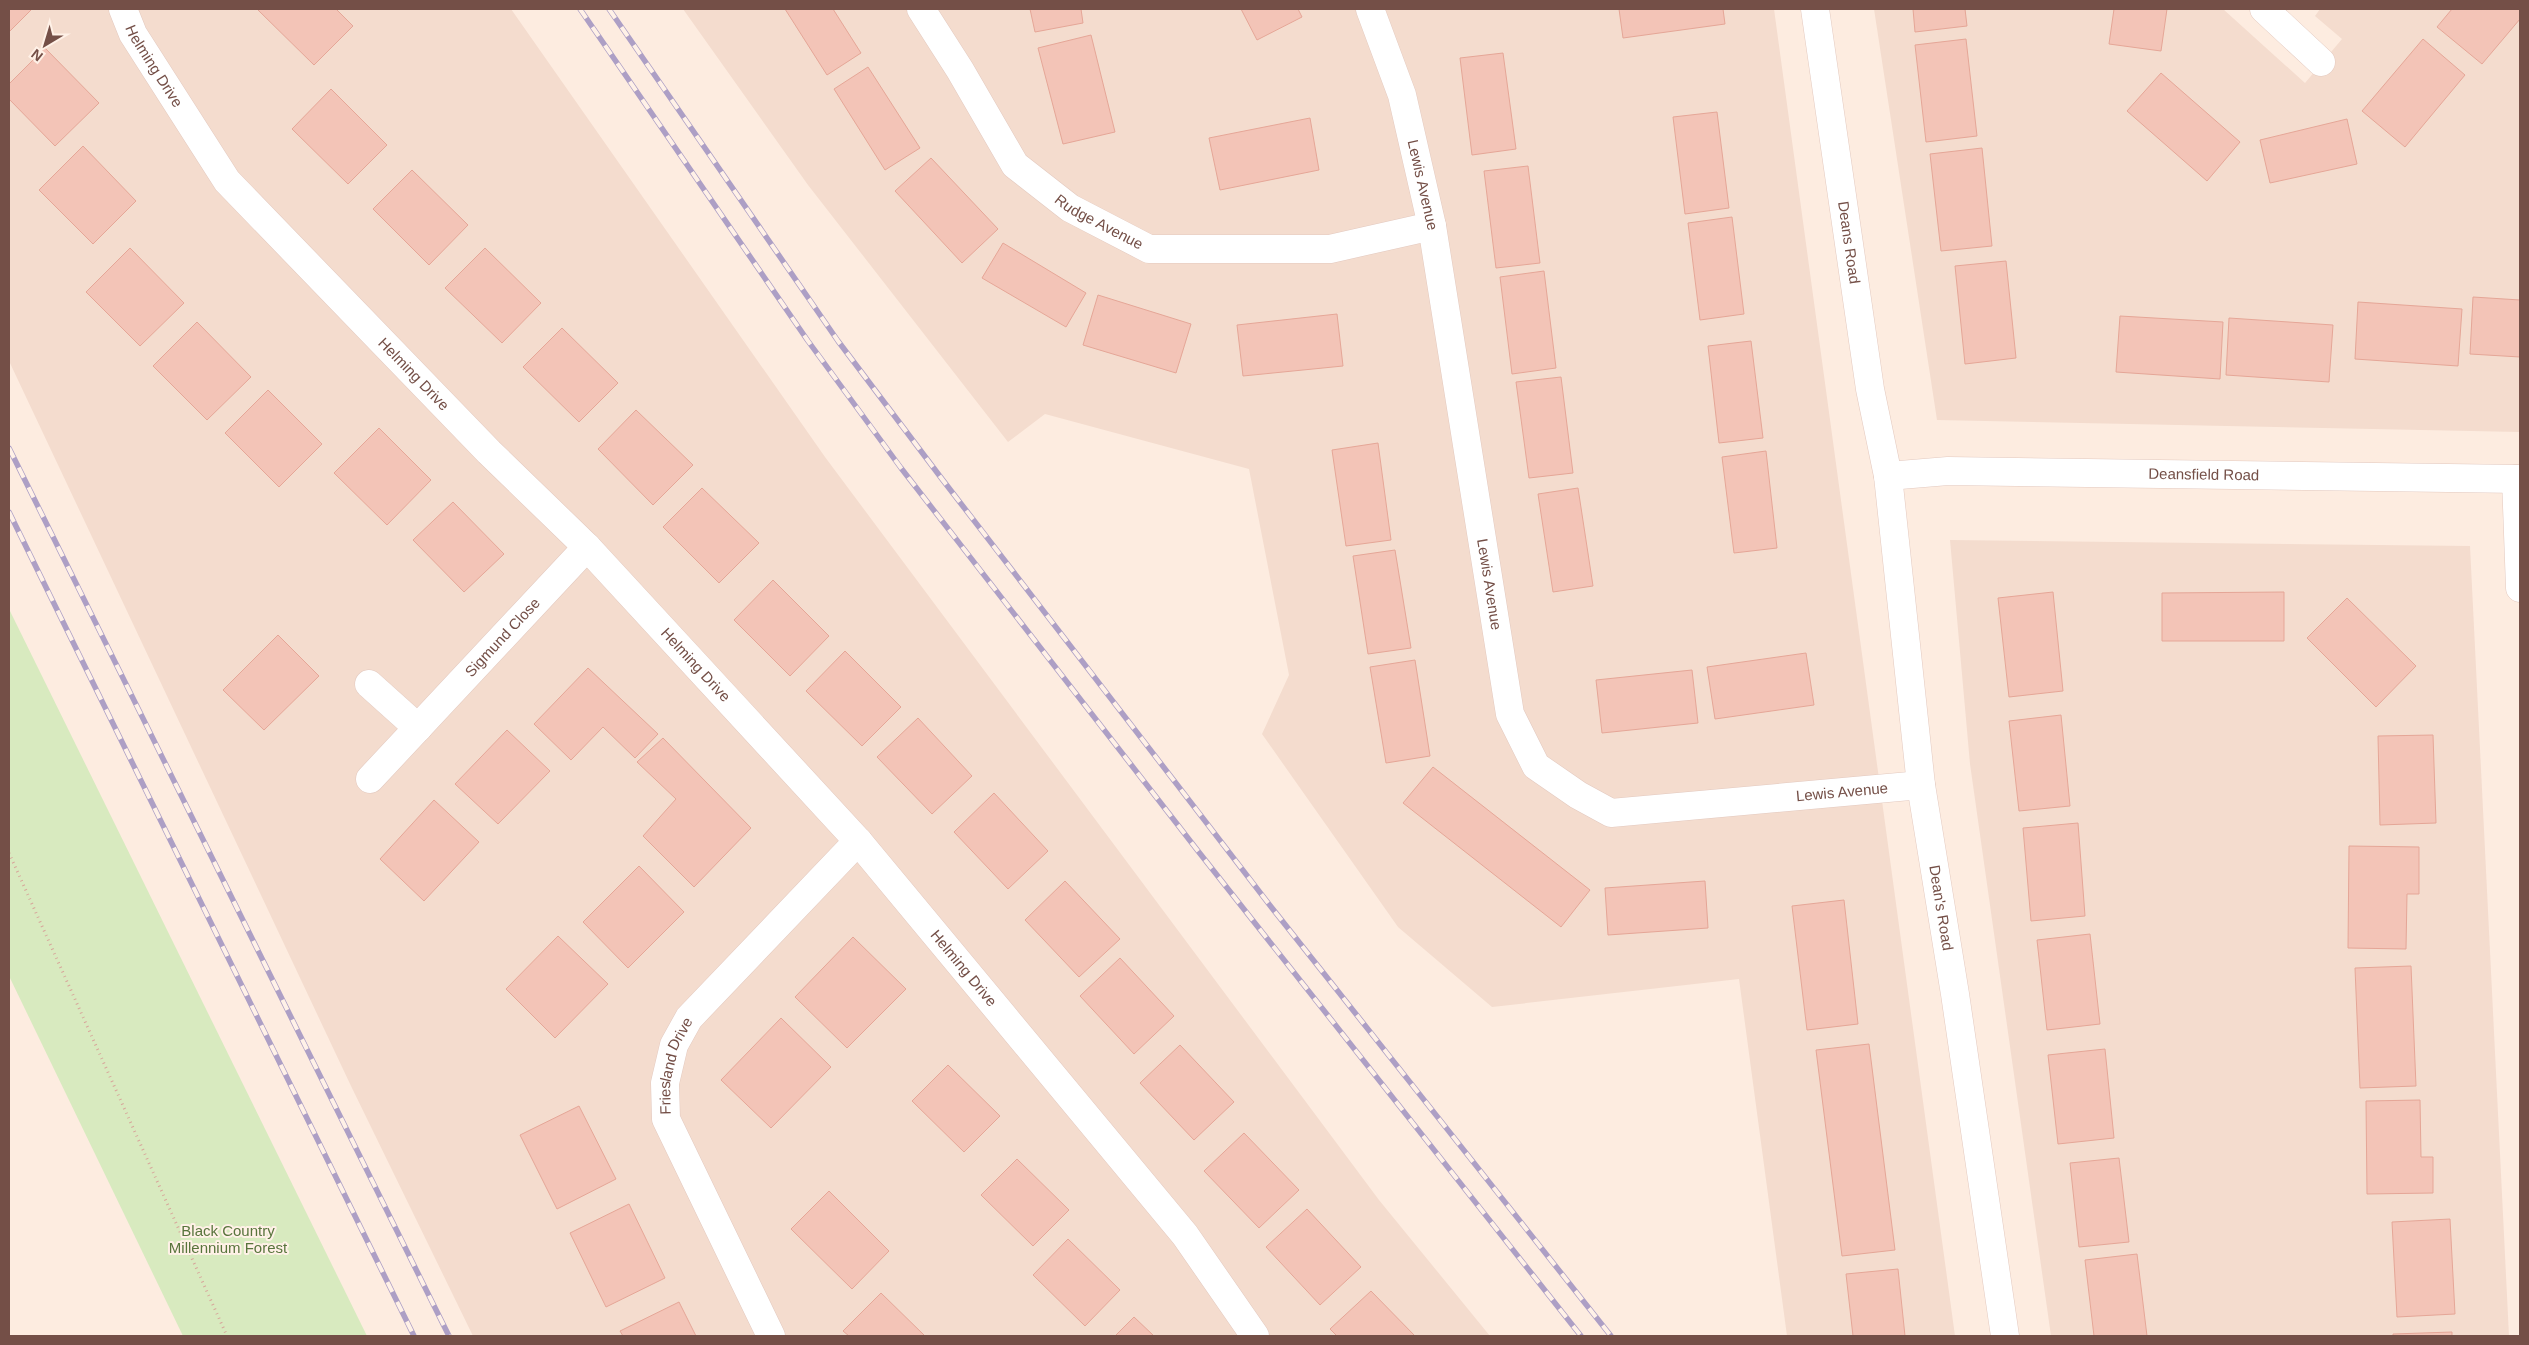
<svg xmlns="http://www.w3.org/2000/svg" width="2529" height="1345" font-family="Helvetica,sans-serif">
<rect width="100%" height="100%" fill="#fdece0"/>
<!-- residential -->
<g fill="#f4dcce">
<polygon points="9,9 511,9 825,457 1379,1200 1490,1336 473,1336 351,1086 9,361"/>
<polygon points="683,9 1774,9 1955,1336 1787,1336 1739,979 1492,1007 1398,927 1262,734 1289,675 1249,469 1045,414 1008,442 808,185"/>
<polygon points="1874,9 2223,9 2305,83 2342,39 2315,16 2320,9 2520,9 2520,432 1937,420"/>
<polygon points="1950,540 2470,546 2509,1336 2051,1336 1970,764"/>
</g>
<!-- green -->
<polygon fill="#d8eabf" points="9,609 367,1336 183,1336 9,976"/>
<!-- building -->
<g fill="#f3c4b7" stroke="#e5a697">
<polygon points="9,9 32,9 9,32"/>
<polygon points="259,9 336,9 353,26 314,65 258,10"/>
<polygon points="785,9 833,9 861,53 827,75"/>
<polygon points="1030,9 1081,9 1083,23 1035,32"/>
<polygon points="1241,9 1298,9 1302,17 1257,40"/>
<polygon points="1619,9 1723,9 1725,24 1623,38"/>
<polygon points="1913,9 1965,9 1967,26 1915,32"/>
<polygon points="2114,9 2167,9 2161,51 2109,44"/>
<polygon points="2452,9 2520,9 2520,19 2482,64 2437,27"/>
<polygon points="1091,35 1115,132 1063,144 1038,48"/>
<polygon points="1966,39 1977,136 1926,142 1915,45"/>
<polygon points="2423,39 2465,75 2405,147 2362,111"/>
<polygon points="45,48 99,103 55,146 9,99 9,84"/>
<polygon points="1503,53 1516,149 1472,155 1460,58"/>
<polygon points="868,67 920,148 885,170 834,89"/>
<polygon points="2161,73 2240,142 2207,181 2127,111"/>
<polygon points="331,89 387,145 348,184 292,129"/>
<polygon points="1717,112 1729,208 1685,214 1673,117"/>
<polygon points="1310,118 1319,170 1220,190 1209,138"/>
<polygon points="2347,119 2357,164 2270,183 2260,140"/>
<polygon points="83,146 136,201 93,244 39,190"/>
<polygon points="1982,148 1992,246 1941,251 1930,154"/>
<polygon points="931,158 998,229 962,263 895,191"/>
<polygon points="1528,166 1540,263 1496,268 1484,171"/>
<polygon points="412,170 468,225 429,265 373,209"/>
<polygon points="1732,217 1744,314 1700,320 1688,223"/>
<polygon points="1003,243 1086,293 1066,327 982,278"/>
<polygon points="130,248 184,303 140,346 86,292"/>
<polygon points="485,248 541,303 502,343 445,288"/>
<polygon points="2006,261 2016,358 1965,364 1955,266"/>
<polygon points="1544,271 1556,368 1512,374 1500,277"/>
<polygon points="1098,295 1191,324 1176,373 1083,345"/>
<polygon points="2473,297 2520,300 2520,357 2470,354"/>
<polygon points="2358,302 2462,309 2458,366 2355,359"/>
<polygon points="1337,314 1343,366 1243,376 1237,325"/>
<polygon points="2120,316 2223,322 2220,379 2116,372"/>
<polygon points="2229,318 2333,325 2329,382 2226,375"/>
<polygon points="197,322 251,377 207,420 153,366"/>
<polygon points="562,328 618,383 579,422 523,367"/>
<polygon points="1751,341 1763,438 1719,443 1708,346"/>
<polygon points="1561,377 1573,473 1529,478 1516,382"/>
<polygon points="268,390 322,444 279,487 225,433"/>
<polygon points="636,410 693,465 653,505 598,449"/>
<polygon points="379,428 431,480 387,525 334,473"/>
<polygon points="1378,443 1391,540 1346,546 1332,450"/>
<polygon points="1766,451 1777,548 1734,553 1722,457"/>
<polygon points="702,488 759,543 719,583 663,527"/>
<polygon points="1578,488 1593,586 1553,592 1538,494"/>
<polygon points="453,502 504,554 464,592 413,540"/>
<polygon points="1395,550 1411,648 1368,654 1353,556"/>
<polygon points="773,580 829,636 790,676 734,620"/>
<polygon points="2053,592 2063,691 2009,697 1998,598"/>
<polygon points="2284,592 2284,641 2162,641 2162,593"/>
<polygon points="2347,598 2416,666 2376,707 2307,638"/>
<polygon points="278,635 319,676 264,730 223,690"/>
<polygon points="845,651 901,707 862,746 806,691"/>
<polygon points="1806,653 1814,705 1715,719 1707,667"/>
<polygon points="1415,660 1430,756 1386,763 1370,667"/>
<polygon points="588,668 658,734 635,758 603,727 571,760 534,724"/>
<polygon points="1692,670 1698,723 1602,733 1596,680"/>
<polygon points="2061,715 2070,806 2019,811 2009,721"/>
<polygon points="918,718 972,776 932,814 877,757"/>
<polygon points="507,730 550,771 498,824 455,784"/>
<polygon points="2433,735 2436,823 2380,825 2378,736"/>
<polygon points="663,738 751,828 694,887 643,836 676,799 637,762"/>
<polygon points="1433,767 1590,890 1561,927 1403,803"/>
<polygon points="994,793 1048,851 1008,889 954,832"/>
<polygon points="434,800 479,842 424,901 380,859"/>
<polygon points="2078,823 2085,916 2031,921 2023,828"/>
<polygon points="2349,846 2419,847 2419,894 2407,894 2406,949 2348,948"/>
<polygon points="639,866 684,912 628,968 583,922"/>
<polygon points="1065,881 1120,939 1079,977 1025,920"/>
<polygon points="1705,881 1708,928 1608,935 1605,888"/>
<polygon points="1844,900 1858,1024 1807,1030 1792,906"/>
<polygon points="2090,934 2100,1024 2047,1030 2037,940"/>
<polygon points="558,936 608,984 555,1038 506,989"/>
<polygon points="853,937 906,989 847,1048 795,997"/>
<polygon points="1120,958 1174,1016 1134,1054 1080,996"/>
<polygon points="2411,966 2416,1086 2360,1088 2355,968"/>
<polygon points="781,1018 831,1067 771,1128 721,1080"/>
<polygon points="1869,1044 1895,1250 1842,1256 1816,1050"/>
<polygon points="1180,1045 1234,1102 1194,1140 1140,1083"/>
<polygon points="2105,1049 2114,1138 2058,1144 2048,1055"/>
<polygon points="948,1065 1000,1116 964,1152 912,1101"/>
<polygon points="2420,1100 2421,1157 2433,1157 2433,1193 2367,1194 2366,1101"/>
<polygon points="579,1106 616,1179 557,1209 520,1135"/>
<polygon points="1244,1133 1299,1190 1259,1228 1204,1171"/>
<polygon points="2119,1158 2129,1242 2079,1247 2070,1163"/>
<polygon points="1017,1159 1069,1210 1033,1246 981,1195"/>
<polygon points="829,1191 889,1251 852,1289 791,1229"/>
<polygon points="629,1204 665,1278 606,1307 570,1233"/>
<polygon points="1307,1209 1361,1267 1320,1305 1266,1247"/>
<polygon points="2450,1219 2455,1314 2397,1317 2392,1222"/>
<polygon points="1068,1239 1120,1290 1085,1326 1033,1275"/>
<polygon points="2137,1254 2147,1336 2094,1336 2085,1260"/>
<polygon points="1898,1269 1905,1336 1853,1336 1846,1274"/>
<polygon points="1371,1291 1415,1336 1337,1336 1330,1329"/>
<polygon points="881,1293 925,1336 849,1336 843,1331"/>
<polygon points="679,1302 696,1336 623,1336 620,1331"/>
<polygon points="1134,1317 1154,1336 1115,1336"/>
<polygon points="2452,1332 2452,1336 2393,1336 2393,1334"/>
</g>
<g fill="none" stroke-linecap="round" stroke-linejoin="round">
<!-- minor casing -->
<g stroke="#e3c9bf" stroke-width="29">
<g id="minor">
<path id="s1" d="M123,9L133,34L227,181L489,452L587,547L858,841L1185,1235L1255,1336"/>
<path id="s2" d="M921,9L960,70L1015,165L1070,208L1149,249H1330L1432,226"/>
<path id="s3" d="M1370,9L1402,95L1432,226L1510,714L1536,766L1578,795L1611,813L1921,785"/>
<polyline points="2264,9 2321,62"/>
<path id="s4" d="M1888,476L1948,471L2520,479"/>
<polyline points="2516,479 2520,588"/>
<polyline points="369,684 418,728"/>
<path id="s5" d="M370,779L587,547"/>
<path id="s6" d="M771,1336L666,1119L665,1083L674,1045L689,1018L858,841"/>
</g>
</g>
<!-- tertiary casing -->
<g stroke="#e3c9bf" stroke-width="29">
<g id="tertiary">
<path id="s7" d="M1815,9L1870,389L1888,476L1921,785L1955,994L2005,1336"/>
</g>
</g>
<!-- path -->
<polyline stroke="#d7a79b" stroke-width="3" stroke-dasharray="1 4" stroke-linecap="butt" points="9,853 227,1336"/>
<!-- minor -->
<use href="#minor" stroke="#fff" stroke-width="28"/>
<!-- tertiary -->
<use href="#tertiary" stroke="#fff" stroke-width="28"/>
<!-- rail casing -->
<g stroke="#ad9fc5" stroke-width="5.5">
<g id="rail">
<polyline points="580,9 808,341 901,468 1198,851 1581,1336"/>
<polyline points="609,9 838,341 942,479 1272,908 1611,1336"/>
<polyline points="9,448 449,1336"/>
<polyline points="9,512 414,1336"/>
</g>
</g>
<!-- rail -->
<use href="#rail" stroke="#fff1e7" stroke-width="4" stroke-dasharray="11" stroke-linecap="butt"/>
</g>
<g text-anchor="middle" stroke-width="4" stroke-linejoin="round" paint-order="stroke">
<!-- street labels -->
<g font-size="15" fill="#744f47" stroke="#fff1e7">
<text dy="5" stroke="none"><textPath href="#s1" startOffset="65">Helming Drive</textPath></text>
<text dy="5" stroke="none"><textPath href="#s3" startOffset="184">Lewis Avenue</textPath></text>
<text dy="5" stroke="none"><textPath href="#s2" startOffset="284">Rudge Avenue</textPath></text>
<text dy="5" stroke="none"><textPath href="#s7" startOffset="236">Deans Road</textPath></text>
<text dy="5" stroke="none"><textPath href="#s1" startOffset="470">Helming Drive</textPath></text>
<text dy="5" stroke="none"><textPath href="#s4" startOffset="316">Deansfield Road</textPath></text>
<text dy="5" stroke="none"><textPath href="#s3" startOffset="589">Lewis Avenue</textPath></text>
<text dy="5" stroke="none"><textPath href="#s5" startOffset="194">Sigmund Close</textPath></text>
<text dy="5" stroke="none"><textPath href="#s1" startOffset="875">Helming Drive</textPath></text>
<text dy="5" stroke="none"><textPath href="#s3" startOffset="1099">Lewis Avenue</textPath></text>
<text dy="5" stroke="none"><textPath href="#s7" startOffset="908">Dean's Road</textPath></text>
<text dy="5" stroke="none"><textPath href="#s1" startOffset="1280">Helming Drive</textPath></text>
<text dy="5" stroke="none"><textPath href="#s6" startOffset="296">Friesland Drive</textPath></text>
</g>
<!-- park labels -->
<g font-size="15" fill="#58743c" stroke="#fff1e7">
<text x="228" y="1236">Black Country<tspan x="228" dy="17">Millennium Forest</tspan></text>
</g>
</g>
<!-- border -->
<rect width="2529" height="1345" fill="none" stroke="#744f47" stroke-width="20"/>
<!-- north arrow -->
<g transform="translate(45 45) rotate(218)" stroke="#fff1e7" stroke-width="4" paint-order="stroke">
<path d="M0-4L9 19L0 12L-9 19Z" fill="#744f47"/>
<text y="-8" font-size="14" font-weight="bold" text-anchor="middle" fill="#744f47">N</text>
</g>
</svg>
